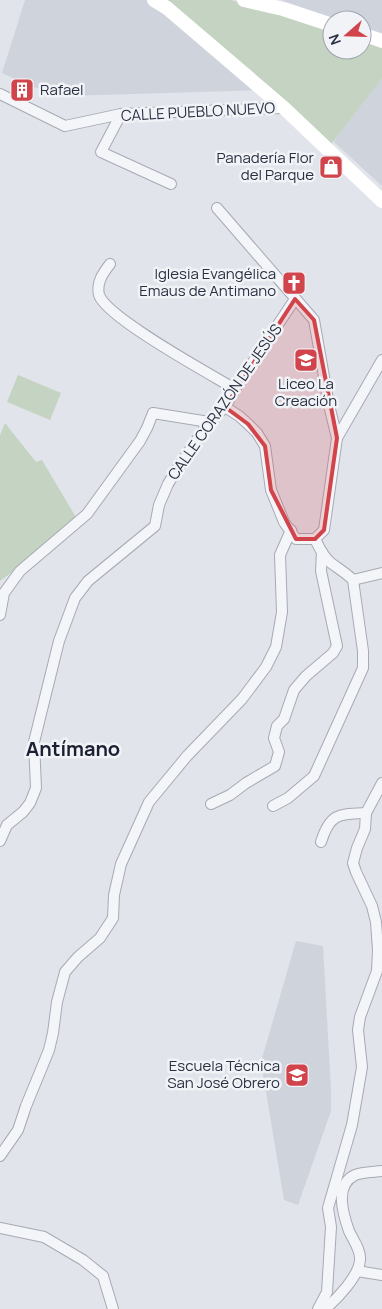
<svg xmlns="http://www.w3.org/2000/svg" width="382" height="1309" font-family="Manrope,sans-serif">
<rect width="100%" height="100%" fill="#e1e4ea"/>
<!-- built -->
<g fill="#cfd3dc">
<polygon points="25,0 152,0 263,90 66,96 30,86 2,73"/>
<polygon points="281,0 382,0 382,36 362,29 362,20 338,20"/>
<polygon points="382,59 382,186 334,142"/>
<polygon points="296,941 323,946 331,1089 331,1111 298,1205 284,1200 261,1062"/>
</g>
<!-- green -->
<g fill="#c5d4c2">
<polygon points="167,0 231,0 332,28 332,50 362,50 362,36 382,43 382,78 329,147"/>
<polygon points="18,375 61,393 50,420 7,402"/>
<polygon points="5,423 36,462 42,460 77,519 42,550 0,581 0,435"/>
</g>
<g fill="none" stroke-linecap="round" stroke-linejoin="round">
<!-- street casing -->
<g stroke="#a6aab4" stroke-width="12">
<g id="street">
<polyline points="0,94 65,126 121,114 284,108"/>
<polyline points="121,114 101,152 171,184"/>
<polyline points="217,208 314,320 329,405 337,438"/>
<path d="M110,264C103,273 96,283 99,295C107,318 210,374 235,389"/>
<polyline points="225,407 239,416 248,424 257,433 265,446 271,490 284,522 296,539 315,539"/>
<polyline points="315,539 324,530 337,438 382,360"/>
<path d="M315,539C319,547 323,557 331,563C339,569 346,573 353,580L382,573"/>
<polyline points="0,615 4,593 20,571 87,514 140,441 147,428 153,413 209,422"/>
<polyline points="211,804 230,795 246,783 275,766 279,752 274,738 277,726 284,719 294,690 306,676 333,653 337,646 321,571 322,552"/>
<polyline points="273,806 288,798 314,776 363,668 363,651 353,580"/>
<polyline points="0,841 7,825 23,812 30,803 36,788 34,742 59,641 75,598 88,581 155,526 159,505 168,484 179,466 209,422 225,407 235,389 295,299"/>
<path d="M321,842C330,813 339,814 366,813"/>
<polyline points="0,1156 18,1130 26,1106 49,1050 53,1033 57,1002 65,972 78,957 100,938 113,918 114,895 121,864 149,802 187,756 242,699 266,667 276,647 282,612 280,555 291,530"/>
<polyline points="0,1228 44,1237 83,1260 103,1276 113,1309"/>
<polyline points="357,1271 382,1275"/>
<polyline points="318,1309 327,1292 331,1227 328,1208 352,1125 362,1067 358,1030 360,1017 377,971 378,950 376,922 372,906 356,872 353,863 357,848 365,829 366,813 382,783"/>
<path d="M325,1309C337,1299 359,1276 360,1260C361,1250 353,1240 349,1231C343,1214 334,1185 355,1175C362,1172 374,1172 382,1171"/>
</g>
</g>
<!-- street -->
<use href="#street" stroke="#f4f5f8" stroke-width="10"/>
<!-- secondary -->
<g stroke="#fff" stroke-width="14">
<polyline points="154,0 167,8 284,108 382,201"/>
<polyline points="244,0 283,9 332,25"/>
<polyline points="362,34 382,41"/>
</g>
</g>
<!-- marked area -->
<path fill="#d1444b" fill-opacity="0.2" stroke="#d1444b" stroke-width="4" stroke-linejoin="round" d="M295,299L314,320L337,438L324,530L315,539H296L271,490L265,446L248,424L225,407Z"/>
<!-- icons -->
<defs>
<g id="building-square" transform="scale(1.25)"><rect x="-9" y="-9" width="18" height="18" rx="4" fill="#d1444b" stroke="#f1f3f7"/><path d="M-4-6H4V6H1V3H-1V6H-4ZM-2.5-4.3h1.7v1.8h-1.7ZM.8-4.3h1.7v1.8H.8ZM-2.5-1h1.7V.8h-1.7ZM.8-1h1.7V.8H.8Z" fill="#fff"/></g>
<g id="shop-square" transform="scale(1.25)"><rect x="-9" y="-9" width="18" height="18" rx="4" fill="#d1444b" stroke="#f1f3f7"/><path d="M-5-2.5h2.3a2.7 3.5 0 0 1 5.4 0H5L5.5 6h-11ZM-1.5-2.5h3a1.5 2.3 0 0 0-3 0Z" fill="#fff"/></g>
<g id="church-square" transform="scale(1.25)"><rect x="-9" y="-9" width="18" height="18" rx="4" fill="#d1444b" stroke="#f1f3f7"/><path d="M-1.2-6h2.4v3.5h3.3v2.4h-3.3V6h-2.4V-.1h-3.3v-2.4h3.3Z" fill="#fff"/></g>
<g id="school-square" transform="scale(1.25)"><rect x="-9" y="-9" width="18" height="18" rx="4" fill="#d1444b" stroke="#f1f3f7"/><path d="M0-5L7-2L0 1L-7-2ZM-4 1L0 2.5L4 1V4Q0 6-4 4Z" fill="#fff"/></g>
</defs>
<g fill-rule="evenodd">
<use href="#building-square" x="22" y="90"/>
<use href="#shop-square" x="331" y="167"/>
<use href="#church-square" x="294" y="283"/>
<use href="#school-square" x="306" y="360"/>
<use href="#school-square" x="297" y="1075"/>
</g>
<g text-anchor="middle" stroke-width="5" stroke-linejoin="round" paint-order="stroke">
<!-- poi labels -->
<g font-size="15" fill="#293042" stroke="#f1f3f7" text-anchor="end">
<text x="40" y="95" text-anchor="start">Rafael</text>
<text x="314" y="163">Panadería Flor<tspan x="314" dy="17">del Parque</tspan></text>
<text x="276" y="279">Iglesia Evangélica<tspan x="276" dy="17">Emaus de Antimano</tspan></text>
<text x="306" y="389" text-anchor="middle">Liceo La<tspan x="306" dy="17">Creación</tspan></text>
<text x="280" y="1071">Escuela Técnica<tspan x="280" dy="17">San José Obrero</tspan></text>
</g>
<!-- street labels -->
<g font-size="15" fill="#293042" stroke="#f1f3f7">
<text transform="translate(198 112) rotate(-3)" y="5">CALLE PUEBLO NUEVO</text>
<text transform="translate(225 402) rotate(-55)" y="5">CALLE CORAZÓN DE JESÚS</text>
</g>
<!-- district labels -->
<g font-size="20" font-weight="bold" fill="#1b2133" stroke="#f1f3f7">
<text x="73" y="756">Antímano</text>
</g>
</g>
<!-- north arrow -->
<g transform="translate(347 35) rotate(250)"><circle r="24" fill="#f1f3f7" stroke="#a1a5af"/>
<path d="M0-4L9 19L0 12L-9 19Z" fill="#d1444b"/>
<text y="-8" font-size="14" font-weight="bold" text-anchor="middle" fill="#293042">N</text>
</g>
</svg>
